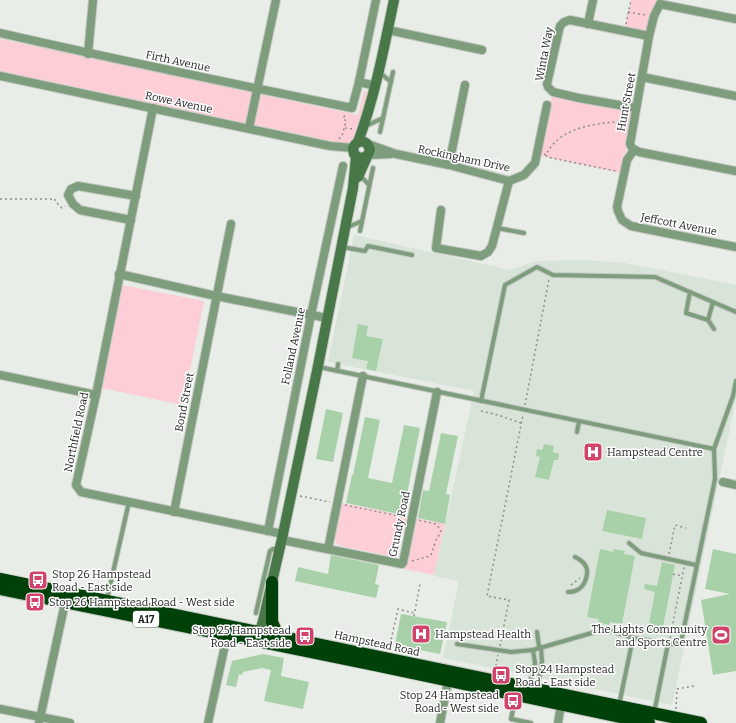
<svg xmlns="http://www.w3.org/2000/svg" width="736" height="723" font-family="Bitter,serif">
<rect width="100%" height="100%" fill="#e8ede7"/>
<!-- built -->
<polygon fill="#d8e4d8" points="354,235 510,270 536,261 586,260 625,263 736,285 736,399 672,705 443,658 459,581 434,576 474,391 328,362"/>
<!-- green -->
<g fill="#fdced6">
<polygon points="631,0 656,0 648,36 624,31"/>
<polygon points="0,39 358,115 364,91 370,92 359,138 345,144 0,71"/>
<polygon points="552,94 637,109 620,173 541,156"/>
<polygon points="122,285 204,301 183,405 101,388"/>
<polygon points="342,503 407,516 398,554 391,556 341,546 336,543 335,537"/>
<polygon points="414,518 445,524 434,575 404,569"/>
</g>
<!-- building -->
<g fill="#a9d1a9">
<polygon points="358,324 368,326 366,336 383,339 376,371 366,369 368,361 352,358"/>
<polygon points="326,409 343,413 333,462 316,459"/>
<polygon points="365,417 380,420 368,478 392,483 404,425 420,428 403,515 346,503 352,475 353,475"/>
<polygon points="441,433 458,436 446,494 450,495 445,524 418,518 423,490 429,491"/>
<polygon points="544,444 554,446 553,452 559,454 558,460 554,460 549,480 535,477 540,457 536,456 537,449 542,450"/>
<polygon points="607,510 646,518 642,539 602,531"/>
<polygon points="600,549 613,552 613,549 625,551 624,554 635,556 622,624 610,622 609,625 598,622 599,619 587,617"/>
<polygon points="713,549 736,554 736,671 713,675 701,600 730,594 705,589"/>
<polygon points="331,555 379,565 375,584 379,585 376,598 295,581 298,567 328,574"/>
<polygon points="662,562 675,565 662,632 659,632 658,635 647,633 655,592 644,589 645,584 657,586"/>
<polygon points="401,614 447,622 440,654 395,645"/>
<polygon points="263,654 284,658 281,676 309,682 303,709 264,701 271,670 262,668 243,672 242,675 239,674 236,687 226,685 232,661"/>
</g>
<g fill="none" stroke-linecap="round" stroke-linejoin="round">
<!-- lane casing -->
<g stroke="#c4c8c3" stroke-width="6">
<g id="lane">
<polyline points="379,72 391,82"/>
<polyline points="368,125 383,118"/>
<polyline points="380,132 393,72"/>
<polyline points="359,174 369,185"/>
<polyline points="346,228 362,221"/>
<polyline points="497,228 524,233"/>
<polyline points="360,231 373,168"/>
<polyline points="342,247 365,251 368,246 412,255"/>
<polyline points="690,292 686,313 708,320 713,302"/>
<polyline points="708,320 714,329"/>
<polyline points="319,367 714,449"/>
<polyline points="337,371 338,364"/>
<polyline points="481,401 505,285 537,267 553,275 655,277 736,312"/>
<polyline points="577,432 579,421"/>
<polyline points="629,543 641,553 696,565"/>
<path d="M568,592C571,592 574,592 577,590C585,587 590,572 585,565C583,561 579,559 575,557"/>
<polyline points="107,599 129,502"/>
<polyline points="256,613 270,551 273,549 280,549"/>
<polyline points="537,632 539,647"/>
<polyline points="457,644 511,652 533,650 595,632 611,631 633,638 672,644 679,642 682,637 715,479 714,449 733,396 736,381"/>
<polyline points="535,686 538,684 542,662 541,647"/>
<polyline points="529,687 535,663 533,650"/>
<polyline points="516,696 511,719 531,723"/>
<polyline points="619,705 633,638"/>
<polyline points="654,713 668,644"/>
</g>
</g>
<!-- street casing -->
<g stroke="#c4c8c3" stroke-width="10">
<g id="street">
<polyline points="660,4 654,16 649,36 630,144 632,148 639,152 736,171"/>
<polyline points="660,4 736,19"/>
<polyline points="588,24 593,0"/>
<polyline points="388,30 482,50"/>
<path d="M0,33C117,60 234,84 352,108L359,82L376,0"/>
<polyline points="88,54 93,0"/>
<polyline points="0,76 330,146 353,148"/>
<polyline points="642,77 736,96"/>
<polyline points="359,82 376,86"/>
<polyline points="153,108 96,395 76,485 81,492 283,534"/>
<polyline points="636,108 579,98 553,92 548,87 547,84 560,26 564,22 570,20 649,36"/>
<polyline points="249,128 276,0"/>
<polyline points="368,144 396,154 449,165 509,181 524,175 535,163 547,105"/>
<polyline points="634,150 627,160 617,207 618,211 622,220 631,226 736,247"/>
<polyline points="368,155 391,154"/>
<polyline points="449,165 465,85"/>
<polyline points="441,210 436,248 481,256 488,252 492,246 509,181"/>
<polyline points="131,220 80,210 73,204 68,195 71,189 78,186 136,196"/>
<polyline points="119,274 216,296 327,318"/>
<polyline points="0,375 96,395"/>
<polyline points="723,482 736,485"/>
<polyline points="174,512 231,224"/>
<polyline points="268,531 311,315 343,166"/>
<polyline points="282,540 402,564 403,563 437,392"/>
<polyline points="328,549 363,376"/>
<polyline points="0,709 70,723"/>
<polyline points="39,723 65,603"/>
<polyline points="208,723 227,636"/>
<polyline points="440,723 448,681"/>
<polyline points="558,723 561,705"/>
</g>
</g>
<!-- secondary casing -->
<g stroke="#c4c8c3" stroke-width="12">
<g id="secondary">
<path d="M358,142C375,96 384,48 394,0"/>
<path d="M358,177L370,150C367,139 357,139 353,148L354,154L359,158L366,157"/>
<polyline points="258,638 263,621 283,534 318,366 353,188 356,157"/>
</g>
</g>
<!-- highway casing -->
<g stroke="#c4c8c3" stroke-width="14">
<g id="highway">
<polyline points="0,579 701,723"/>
<polyline points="272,582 272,622 276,631 284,637"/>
<polyline points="0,589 375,665 649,723"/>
</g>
</g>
<!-- path -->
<g stroke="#8d908c" stroke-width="1.5" stroke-dasharray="2 3" stroke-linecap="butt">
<polyline points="628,12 646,15"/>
<polyline points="626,24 631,0"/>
<polyline points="345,128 353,129"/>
<polyline points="339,139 342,136 346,121 343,118 346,114"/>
<path d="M544,154L546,155C557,132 582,126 605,123C612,122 621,122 626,120"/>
<polyline points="546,155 547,157 616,171"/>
<polyline points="0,199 55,199 55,201 62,208 65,206"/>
<polyline points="525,405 549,279"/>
<polyline points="481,411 498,415 521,423"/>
<polyline points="300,496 330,502"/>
<polyline points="345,505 404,517"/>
<polyline points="669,554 675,525 686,528"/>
<path d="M412,561L430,556C433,552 433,548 435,543C436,538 440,536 441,530L436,524L418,520"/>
<polyline points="673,574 682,576"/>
<polyline points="571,585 580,578"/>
<polyline points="414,616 420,584"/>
<polyline points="670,638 684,567"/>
<polyline points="500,646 509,600 487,596 523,415"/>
<polyline points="389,649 398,609 414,613"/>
<polyline points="495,671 498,655"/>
<polyline points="676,709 677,689 694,686"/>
</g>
<!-- lane -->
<use href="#lane" stroke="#7e9d7d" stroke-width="4"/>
<!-- street -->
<use href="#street" stroke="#7e9d7d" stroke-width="8"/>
<!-- secondary -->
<use href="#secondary" stroke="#487748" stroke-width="10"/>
<!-- highway -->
<use href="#highway" stroke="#004009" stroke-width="12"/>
</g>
<!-- icons -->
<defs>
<g id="hospital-square" transform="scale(1)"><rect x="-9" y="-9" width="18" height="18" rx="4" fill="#d2436b" stroke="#fff"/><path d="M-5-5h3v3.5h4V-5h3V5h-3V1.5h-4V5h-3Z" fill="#fff"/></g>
<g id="bus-square" transform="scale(1)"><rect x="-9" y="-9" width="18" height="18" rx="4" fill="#d2436b" stroke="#fff"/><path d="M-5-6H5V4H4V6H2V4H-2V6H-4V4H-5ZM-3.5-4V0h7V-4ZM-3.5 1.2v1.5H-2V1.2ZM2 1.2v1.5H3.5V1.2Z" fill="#fff"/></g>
<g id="stadium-square" transform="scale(1)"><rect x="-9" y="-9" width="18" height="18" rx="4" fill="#d2436b" stroke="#fff"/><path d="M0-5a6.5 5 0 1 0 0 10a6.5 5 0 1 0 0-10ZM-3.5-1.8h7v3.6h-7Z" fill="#fff"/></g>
</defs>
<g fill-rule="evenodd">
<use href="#hospital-square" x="593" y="452"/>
<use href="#bus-square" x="38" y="580"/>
<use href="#bus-square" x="35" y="602"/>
<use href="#hospital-square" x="421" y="634"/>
<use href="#stadium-square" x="721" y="635"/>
<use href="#bus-square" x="305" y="636"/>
<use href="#bus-square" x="501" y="675"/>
<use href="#bus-square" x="513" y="701"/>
</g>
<g text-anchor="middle" stroke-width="3" stroke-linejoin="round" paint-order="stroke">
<!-- shield labels -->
<rect fill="#fff" stroke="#626462" stroke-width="1" x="133" y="611" width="26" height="16" rx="3"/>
<g font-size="10" font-weight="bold" fill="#1f211f">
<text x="146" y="623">A17</text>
</g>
<!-- street labels -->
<g font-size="11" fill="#1f211f" stroke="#fff">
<text transform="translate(544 54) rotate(-79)" y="4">Winta Way</text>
<text transform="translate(178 61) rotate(12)" y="4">Firth Avenue</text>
<text transform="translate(179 102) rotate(12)" y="4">Rowe Avenue</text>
<text transform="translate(626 102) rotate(-79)" y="4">Hunt Street</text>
<text transform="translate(464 158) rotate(12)" y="4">Rockingham Drive</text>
<text transform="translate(679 224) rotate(11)" y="4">Jeffcott Avenue</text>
<text transform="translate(293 346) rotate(-78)" y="4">Folland Avenue</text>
<text transform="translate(184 402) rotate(-79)" y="4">Bond Street</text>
<text transform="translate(76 432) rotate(-78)" y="4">Northfield Road</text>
<text transform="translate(399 524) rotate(-78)" y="4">Grundy Road</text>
<text transform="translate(377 643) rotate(12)" y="4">Hampstead Road</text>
</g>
<!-- poi labels -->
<g font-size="11" fill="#1f211f" stroke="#fff" text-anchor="start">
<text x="607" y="456">Hampstead Centre</text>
<text x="52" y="578">Stop 26 Hampstead<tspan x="52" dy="13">Road - East side</tspan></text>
<text x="49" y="606">Stop 26 Hampstead Road - West side</text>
<text x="707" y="633" text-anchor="end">The Lights Community<tspan x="707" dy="13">and Sports Centre</tspan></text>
<text x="291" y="634" text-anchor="end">Stop 25 Hampstead<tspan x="291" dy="13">Road - East side</tspan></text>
<text x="435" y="638">Hampstead Health</text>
<text x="515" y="673">Stop 24 Hampstead<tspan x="515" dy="13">Road - East side</tspan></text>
<text x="499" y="699" text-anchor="end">Stop 24 Hampstead<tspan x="499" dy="13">Road - West side</tspan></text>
</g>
</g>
</svg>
